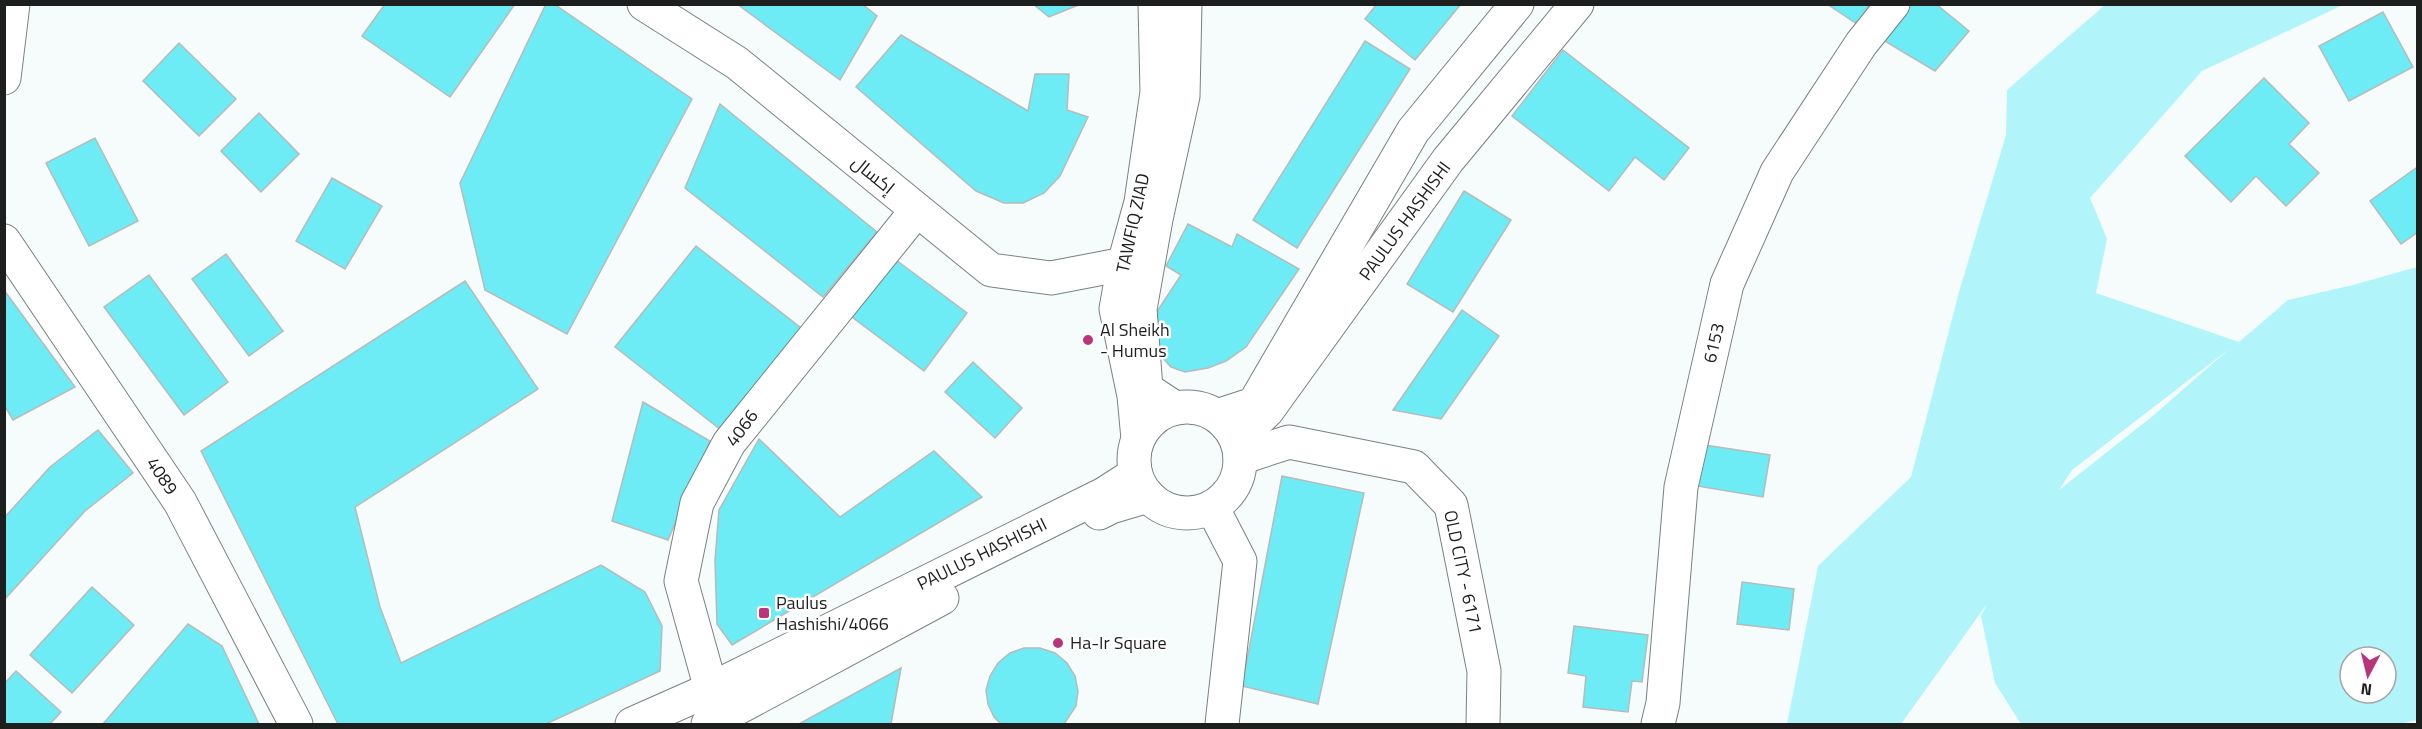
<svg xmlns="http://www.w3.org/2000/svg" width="2422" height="729" font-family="'Titillium Web',Cairo,sans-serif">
<rect width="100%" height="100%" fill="#f6fbfc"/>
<!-- green -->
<path fill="#b1f5fb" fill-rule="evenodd" d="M2105,5H2343L2202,71L2090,198L2107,239L2096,293L2239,342L2288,300L2353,285L2417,267V720L2400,724H2021L1995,683L1981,616L1987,604L1901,724H1787L1818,566L1911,477L1959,292L2006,135L2007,90ZM2229,349L2154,415L2059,490L2072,470ZM2350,657H2386V693H2350Z"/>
<!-- building -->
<g fill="#6decf5" stroke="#b6bbbb" stroke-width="1.5">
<polygon points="385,4 515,4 450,97 362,36"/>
<polygon points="546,4 554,4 692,99 567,334 485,290 460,183"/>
<polygon points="737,4 862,4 877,16 840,80"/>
<polygon points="1033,4 1081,4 1049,17"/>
<polygon points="1377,4 1461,4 1415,60 1365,19"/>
<polygon points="1827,4 1870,4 1857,24"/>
<polygon points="1911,4 1936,4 1969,31 1935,71 1883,40"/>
<polygon points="2383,12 2413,67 2349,101 2319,46"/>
<polygon points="901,35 1028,111 1035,74 1069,74 1067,110 1088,117 1060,176 1044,193 1023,203 1004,203 976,191 856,87"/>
<polygon points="1365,41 1410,69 1297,248 1253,220"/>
<polygon points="179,43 236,99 199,136 143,81"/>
<polygon points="1563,50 1689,148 1664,180 1635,157 1609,191 1512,116"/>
<polygon points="2264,78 2309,123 2289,144 2319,173 2286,206 2256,176 2231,202 2185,156"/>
<polygon points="720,104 877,232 823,297 685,188"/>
<polygon points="259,113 299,154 261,192 221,151"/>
<polygon points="95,138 138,221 89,246 46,163"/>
<polygon points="2416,168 2418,171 2418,232 2401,244 2370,201"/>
<polygon points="332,178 382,206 345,269 296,241"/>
<polygon points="1464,191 1511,220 1453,312 1407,284"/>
<polygon points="1188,224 1232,247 1237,234 1299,269 1246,347 1226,361 1208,368 1185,372 1171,367 1162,357 1156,338 1158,310 1181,275 1166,266"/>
<polygon points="696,246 801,328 721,430 615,347"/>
<polygon points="226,254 283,331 249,356 192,279"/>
<polygon points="896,260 967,313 924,371 852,317"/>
<polygon points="149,275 228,382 184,415 104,307"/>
<polygon points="465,281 538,389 355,507 380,607 401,663 601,565 645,592 662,626 660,671 546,724 338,724 201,451"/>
<polygon points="4,290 75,387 13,420 6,408 4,410"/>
<polygon points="1462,310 1499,336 1441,419 1393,410"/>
<polygon points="973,362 1022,408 995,438 945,392"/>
<polygon points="643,402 710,441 668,540 612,521"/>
<polygon points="98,430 133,473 85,511 4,600 4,518 50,467"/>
<polygon points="759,439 840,517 934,451 982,497 732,645 717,624 715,560 719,510"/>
<polygon points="1698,444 1770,455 1763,497 1691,485"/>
<polygon points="1282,476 1364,493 1318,704 1242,686"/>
<polygon points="1742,582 1794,589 1789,630 1737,624"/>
<polygon points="92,587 134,625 72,693 30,655"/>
<polygon points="188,624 222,646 259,724 103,724"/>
<polygon points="1574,626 1648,635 1642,682 1632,681 1628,712 1583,707 1586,676 1568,673"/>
<polygon points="1024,648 1040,648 1055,653 1067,663 1075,676 1078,691 1076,706 1064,724 1001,724 994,717 988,704 986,690 990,676 998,663 1010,653"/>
<polygon points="901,668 891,724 799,724"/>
<polygon points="16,671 61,712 50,724 4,724 4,684"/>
</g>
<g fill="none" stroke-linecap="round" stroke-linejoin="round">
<!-- minor casing -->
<g stroke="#7b8080" stroke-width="35">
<g id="minor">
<polyline points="644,4 737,63 991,270 1051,278 1124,264"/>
<polyline points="4,78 13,4"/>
<polyline points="4,241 180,502 296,724"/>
<circle cx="1187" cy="460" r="53"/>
<polyline points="1175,408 1146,389 1140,309 1156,219 1183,96 1185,4"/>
<polyline points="1217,416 1254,404 1413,131 1517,4"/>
<polyline points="1138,439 1134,396 1116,309 1124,264 1141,202 1157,92 1155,4"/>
<polyline points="1237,440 1267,411 1448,160 1577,4"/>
<polyline points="1240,458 1289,442 1414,467 1451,505 1484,671 1483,724"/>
<polyline points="1212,507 1240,561 1222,724"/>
<polyline points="1099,513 1111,507 1148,496"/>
<polyline points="711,689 681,581 697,503 729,443 917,210"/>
<polyline points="632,724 711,689 1104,494 1135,474"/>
<polyline points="708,724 942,598"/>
<polyline points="1658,724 1663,703 1681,487 1727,284 1777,172 1861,44 1893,4"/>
</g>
</g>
<!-- minor -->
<use href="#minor" stroke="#fff" stroke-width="33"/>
</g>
<!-- markers -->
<g fill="#b9357b" stroke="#fff" stroke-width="2">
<circle cx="1088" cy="340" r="6"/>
<rect x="758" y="607" width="12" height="12" rx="3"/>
<circle cx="1058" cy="643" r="6"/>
</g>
<g text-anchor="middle" stroke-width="5" stroke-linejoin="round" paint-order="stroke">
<!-- street labels -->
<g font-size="18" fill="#1d1f1f" stroke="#fff">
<text transform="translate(873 175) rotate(39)" y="6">إكسال</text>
<text transform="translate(1405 221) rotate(-54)" y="6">PAULUS HASHISHI</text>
<text transform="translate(1133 223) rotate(-78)" y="6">TAWFIQ ZIAD</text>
<text transform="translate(1714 343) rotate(-77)" y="6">6153</text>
<text transform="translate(742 428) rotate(-53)" y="6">4066</text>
<text transform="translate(162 476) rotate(56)" y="6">4089</text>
<text transform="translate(982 554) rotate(-26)" y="6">PAULUS HASHISHI</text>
<text transform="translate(1463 572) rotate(78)" y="6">OLD CITY - 6171</text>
</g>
<!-- poi labels -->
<g font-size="18" fill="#1d1f1f" stroke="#fff" text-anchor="start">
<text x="1100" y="336">Al Sheikh<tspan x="1100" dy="21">- Humus</tspan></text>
<text x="776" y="609">Paulus<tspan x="776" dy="21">Hashishi/4066</tspan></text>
<text x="1070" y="649">Ha-Ir Square</text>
</g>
</g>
<!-- border -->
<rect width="2422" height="729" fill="none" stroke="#1d1f1f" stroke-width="12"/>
<!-- north arrow -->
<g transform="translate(2368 675) rotate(187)"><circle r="28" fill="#ffffff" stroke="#a5a5a5" stroke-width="1.5"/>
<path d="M0-4.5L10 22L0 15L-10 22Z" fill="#b9357b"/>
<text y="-9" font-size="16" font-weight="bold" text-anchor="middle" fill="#1d1f1f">N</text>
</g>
</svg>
